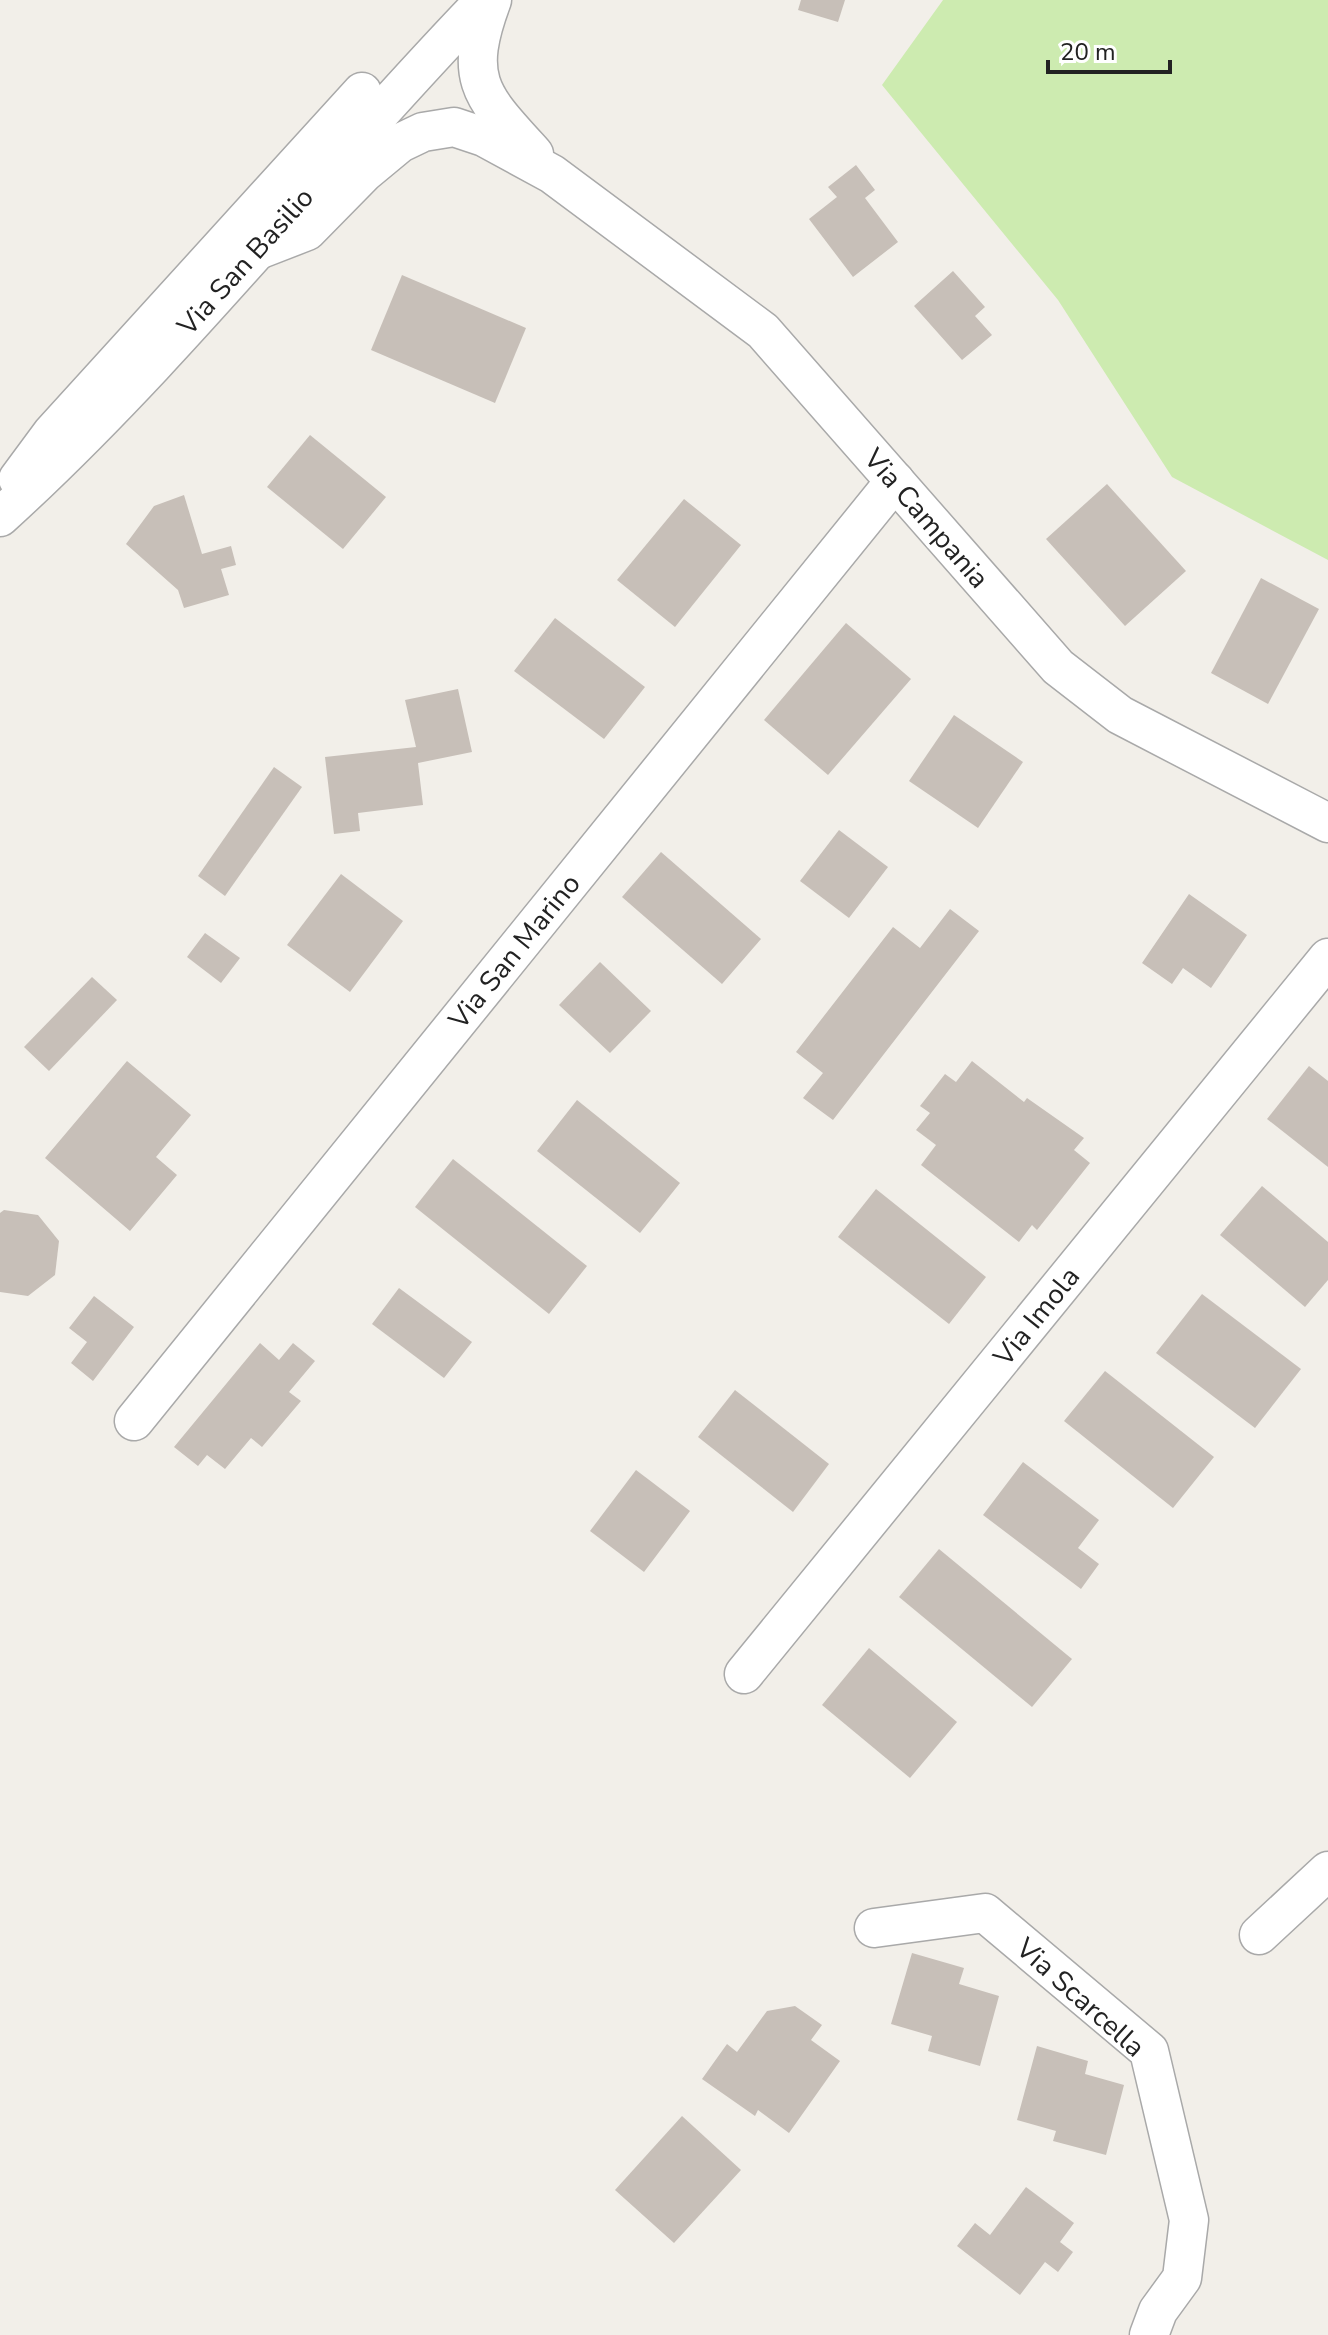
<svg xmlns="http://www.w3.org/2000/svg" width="1328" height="2335" font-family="'Nunito Sans',sans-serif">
<rect width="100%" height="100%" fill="#f2efe9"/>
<!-- grass -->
<polygon fill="#cdebb0" points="943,0 1328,0 1328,560 1172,477 1058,300 882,85"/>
<!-- building -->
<g fill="#c7bfb8">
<polygon points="801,0 845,0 838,22 798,10"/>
<polygon points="856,165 875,190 865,198 898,242 853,277 809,219 837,197 828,187"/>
<polygon points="953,271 985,307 975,316 992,335 962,360 914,306"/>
<polygon points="402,275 526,328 495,403 371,350"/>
<polygon points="310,435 386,497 343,549 267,487"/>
<polygon points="1107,484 1186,571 1125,626 1046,539"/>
<polygon points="184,495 202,554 231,546 236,565 221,569 229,595 184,608 178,590 126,544 154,506"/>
<polygon points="684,499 741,545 675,627 617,580"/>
<polygon points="1261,578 1319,609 1268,704 1211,673"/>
<polygon points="555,618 645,687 604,739 514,671"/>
<polygon points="846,623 911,679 828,775 764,720"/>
<polygon points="458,689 472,752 418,763 423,805 358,813 360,831 334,834 325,757 416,747 405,700"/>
<polygon points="954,715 1023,762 978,828 909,781"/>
<polygon points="274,767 302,787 225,896 198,876"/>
<polygon points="839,830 888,867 849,918 800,881"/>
<polygon points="661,852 761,939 722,984 622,897"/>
<polygon points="341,874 403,921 350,992 287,945"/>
<polygon points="1189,894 1247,935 1211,988 1183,968 1172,984 1142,963"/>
<polygon points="950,909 979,931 833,1120 803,1098 823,1073 796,1052 893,927 920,948"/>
<polygon points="205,933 240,958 221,983 187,957"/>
<polygon points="600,962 651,1011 610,1053 559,1005"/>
<polygon points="92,977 117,1000 49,1071 24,1047"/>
<polygon points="127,1061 191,1115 156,1157 177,1175 130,1231 45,1158"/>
<polygon points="972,1061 1024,1102 1027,1098 1084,1138 1074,1150 1090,1163 1037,1230 1032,1225 1019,1242 921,1165 936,1145 916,1130 930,1113 920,1106 945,1074 956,1082"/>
<polygon points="1309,1066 1328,1081 1328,1167 1267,1119"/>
<polygon points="577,1100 680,1183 640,1233 537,1151"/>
<polygon points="453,1159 587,1266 549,1314 415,1207"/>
<polygon points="1262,1186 1328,1242 1328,1280 1305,1307 1220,1235"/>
<polygon points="876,1189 986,1277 949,1324 838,1237"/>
<polygon points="4,1210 38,1215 59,1241 55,1275 28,1296 0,1292 0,1213"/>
<polygon points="399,1288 472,1342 444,1378 372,1324"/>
<polygon points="1202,1294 1301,1369 1255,1428 1156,1353"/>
<polygon points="94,1296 134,1327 93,1381 71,1363 87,1342 69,1328"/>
<polygon points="260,1343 279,1360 293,1343 315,1361 289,1392 301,1401 262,1447 251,1438 225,1469 207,1455 198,1466 174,1447"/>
<polygon points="1105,1371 1214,1457 1173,1508 1064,1421"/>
<polygon points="735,1390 829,1464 793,1512 698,1437"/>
<polygon points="1023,1462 1099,1520 1078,1548 1099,1564 1081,1589 983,1515"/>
<polygon points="636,1470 690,1511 644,1572 590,1531"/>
<polygon points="939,1549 1072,1659 1032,1707 899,1597"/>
<polygon points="869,1648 957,1722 910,1778 822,1705"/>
<polygon points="912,1953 964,1968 959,1984 999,1996 980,2066 928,2051 932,2036 891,2024"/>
<polygon points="795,2006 822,2025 811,2040 840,2061 789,2133 758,2110 755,2116 702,2079 727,2044 737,2052 767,2011"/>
<polygon points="1037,2046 1088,2061 1085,2074 1124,2085 1106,2155 1053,2141 1056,2131 1017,2120"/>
<polygon points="682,2116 741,2170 674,2243 615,2190"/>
<polygon points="1026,2187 1074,2223 1060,2242 1073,2252 1058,2272 1045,2262 1020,2295 957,2246 975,2223 990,2235"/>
</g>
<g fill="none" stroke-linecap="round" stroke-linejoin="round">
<!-- minor casing -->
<g stroke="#a9a9a9" stroke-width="41">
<g id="minor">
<path d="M492,0C462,80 481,96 534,154"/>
<polyline points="253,252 307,231 365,172 400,143 423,132 454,127 484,137 552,174 763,331 1058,667 1120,715 1328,823"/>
<polyline points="18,479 52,433 362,92"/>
<path d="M0,517C173,360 322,168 485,0"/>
<polyline points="134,1421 895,481"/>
<polyline points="744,1674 1328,958"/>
<polyline points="874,1928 985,1913 1149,2051 1189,2220 1182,2278 1158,2311 1149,2335"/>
<polyline points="1259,1935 1328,1871"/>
</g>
</g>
<!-- minor -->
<use href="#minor" stroke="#fff" stroke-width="38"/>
</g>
<g text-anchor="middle" stroke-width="7" stroke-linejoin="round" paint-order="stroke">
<!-- street labels -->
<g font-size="28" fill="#222" stroke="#fff">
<text transform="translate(245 261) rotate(-48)" y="10">Via San Basilio</text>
<text transform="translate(927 518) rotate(49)" y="10">Via Campania</text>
<text transform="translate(514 951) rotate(-51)" y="10">Via San Marino</text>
<text transform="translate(1036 1316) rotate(-51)" y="10">Via Imola</text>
<text transform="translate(1081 1997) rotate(42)" y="10">Via Scarcella</text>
</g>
</g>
<!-- scale -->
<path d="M1048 60v12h122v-12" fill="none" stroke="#222222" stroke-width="4"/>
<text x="1060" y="60" font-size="24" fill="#222222" stroke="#ffffff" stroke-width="6" paint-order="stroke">20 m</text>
</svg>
